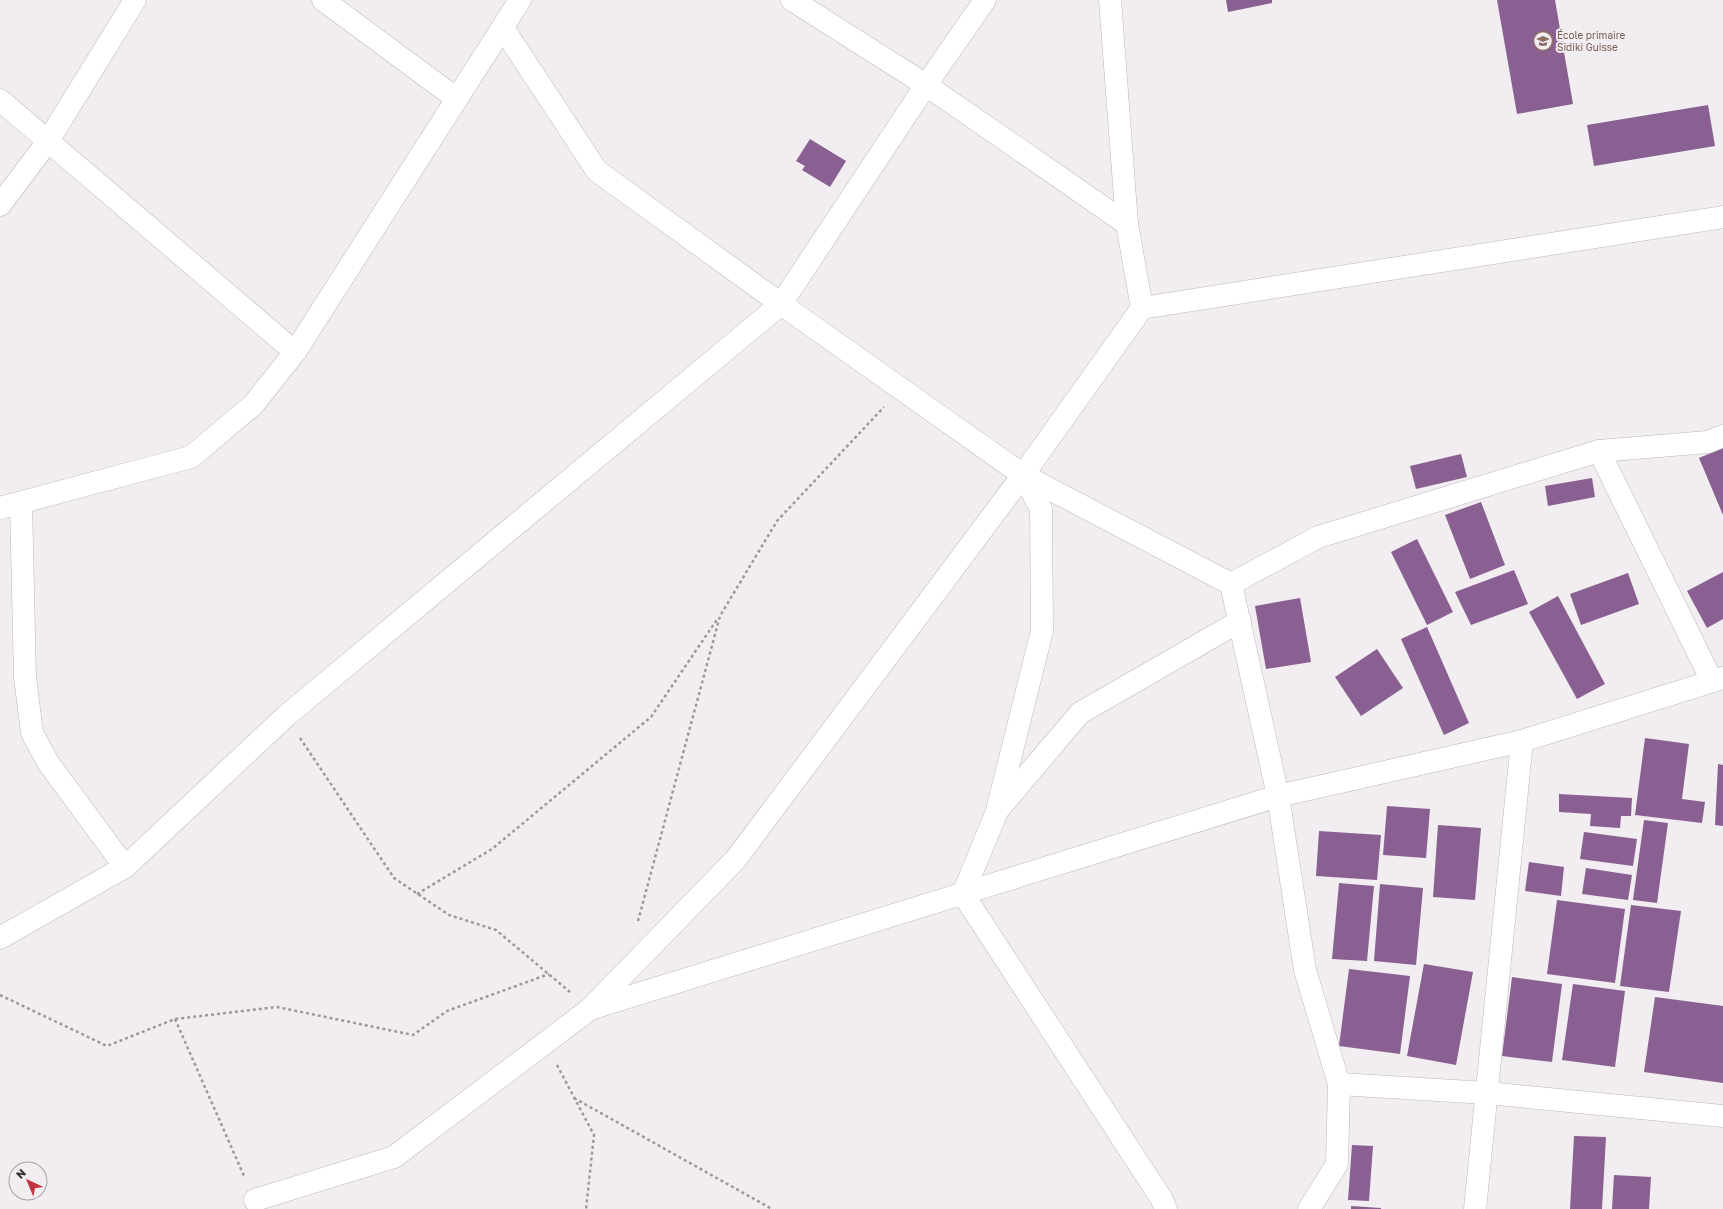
<svg xmlns="http://www.w3.org/2000/svg" width="1723" height="1209" font-family="'Golos Text',sans-serif">
<rect width="100%" height="100%" fill="#f1edf1"/>
<!-- building -->
<g fill="#896091">
<polygon points="1226,0 1272,0 1272,3 1228,12"/>
<polygon points="1497,0 1555,0 1573,104 1517,114"/>
<polygon points="1708,105 1715,146 1594,166 1587,125"/>
<polygon points="810,139 846,161 830,187 802,170 805,166 796,161"/>
<polygon points="1723,448 1723,515 1699,458"/>
<polygon points="1461,454 1467,477 1416,489 1410,466"/>
<polygon points="1592,478 1595,497 1548,506 1545,486"/>
<polygon points="1481,502 1505,565 1470,579 1445,515"/>
<polygon points="1417,539 1453,612 1427,625 1391,552"/>
<polygon points="1514,570 1528,604 1471,625 1455,592"/>
<polygon points="1723,572 1723,619 1707,628 1687,591"/>
<polygon points="1628,573 1639,604 1581,625 1570,594"/>
<polygon points="1558,596 1605,684 1577,699 1529,612"/>
<polygon points="1300,598 1311,662 1266,669 1255,606"/>
<polygon points="1427,627 1469,723 1444,735 1401,639"/>
<polygon points="1377,649 1403,688 1361,716 1335,677"/>
<polygon points="1645,738 1689,744 1682,799 1705,802 1702,823 1635,815"/>
<polygon points="1718,764 1723,765 1723,826 1715,825"/>
<polygon points="1559,794 1632,798 1631,816 1621,816 1620,828 1590,826 1591,814 1559,812"/>
<polygon points="1387,806 1430,809 1426,858 1383,855"/>
<polygon points="1644,820 1668,823 1657,903 1633,900"/>
<polygon points="1438,825 1481,828 1475,900 1433,897"/>
<polygon points="1319,831 1381,835 1377,880 1316,876"/>
<polygon points="1584,832 1637,839 1633,866 1580,859"/>
<polygon points="1529,862 1564,867 1561,896 1525,891"/>
<polygon points="1586,868 1632,875 1628,900 1582,894"/>
<polygon points="1339,883 1374,886 1367,961 1332,959"/>
<polygon points="1380,884 1423,888 1416,965 1374,961"/>
<polygon points="1557,900 1625,909 1615,983 1547,974"/>
<polygon points="1631,905 1681,911 1669,992 1620,986"/>
<polygon points="1424,964 1473,972 1456,1065 1407,1056"/>
<polygon points="1349,969 1410,976 1400,1054 1339,1046"/>
<polygon points="1512,977 1562,984 1552,1062 1502,1056"/>
<polygon points="1573,984 1625,991 1615,1067 1562,1060"/>
<polygon points="1655,997 1723,1006 1723,1083 1644,1072"/>
<polygon points="1574,1136 1606,1137 1602,1209 1570,1209"/>
<polygon points="1352,1145 1373,1146 1369,1201 1348,1200"/>
<polygon points="1614,1175 1651,1177 1649,1209 1612,1209"/>
<polygon points="1351,1206 1381,1208 1381,1209 1351,1209"/>
</g>
<g fill="none" stroke-linecap="round" stroke-linejoin="round">
<!-- minor casing -->
<g stroke="#bcb8bc" stroke-width="23">
<g id="minor">
<polyline points="323,0 457,99"/>
<polyline points="792,0 926,85 1127,224"/>
<polyline points="503,28 597,171 781,304 1023,475 1231,584 1278,796 1305,970 1339,1084 1337,1164 1309,1209"/>
<polyline points="0,100 295,352"/>
<polyline points="0,205 48,141 135,0"/>
<polyline points="1142,308 1723,217"/>
<polyline points="1599,451 1712,681"/>
<polyline points="21,504 25,677 32,733 49,764 125,867"/>
<polyline points="0,508 191,457 253,405 295,352 520,0"/>
<polyline points="1231,584 1318,537 1599,451 1708,442 1723,436"/>
<polyline points="998,806 1042,631 1041,509 1023,475"/>
<polyline points="0,938 125,867 286,716 781,304 926,85 985,0"/>
<polyline points="593,1008 1278,796 1522,741 1723,678"/>
<polyline points="1339,1084 1487,1093 1723,1116"/>
<polyline points="255,1200 394,1157 590,1009 736,859 1023,475 1142,308 1127,224 1110,0"/>
<polyline points="1166,1209 1161,1198 963,894 997,811 1080,713 1240,621"/>
<polyline points="1475,1209 1522,741"/>
</g>
</g>
<!-- path -->
<g stroke="#9c999c" stroke-width="2.5" stroke-dasharray="3 3" stroke-linecap="butt">
<polyline points="300,738 394,878 449,915 496,930 570,992"/>
<polyline points="417,894 492,849 651,717 718,618"/>
<polyline points="638,921 720,616 777,521 884,407"/>
<polyline points="0,995 107,1046 175,1019 277,1007 413,1035 447,1011 549,974"/>
<polyline points="175,1019 244,1176"/>
<polyline points="557,1065 594,1135 586,1209"/>
<polyline points="574,1098 772,1209"/>
</g>
<!-- minor -->
<use href="#minor" stroke="#fff" stroke-width="22"/>
</g>
<!-- icons -->
<defs>
<g id="school-ring" transform="scale(1)"><circle r="9.5" fill="#f1edf1" stroke="#8d6e63" stroke-width="1.5"/><path d="M0-5L7-2L0 1L-7-2ZM-4 1L0 2.5L4 1V4Q0 6-4 4Z" fill="#8d6e63"/></g>
</defs>
<g fill-rule="evenodd">
<use href="#school-ring" x="1543" y="41"/>
</g>
<g text-anchor="middle" stroke-width="4" stroke-linejoin="round" paint-order="stroke">
<!-- education labels -->
<g font-size="10" fill="#785e54" stroke="#f1edf1" text-anchor="start">
<text x="1557" y="39">École primaire<tspan x="1557" dy="12">Sidiki Guisse</tspan></text>
</g>
</g>
<!-- north arrow -->
<g transform="translate(28 1181) rotate(316)"><circle r="19" fill="#f1edf1" stroke="#a6a3a6"/>
<path d="M0-3L7 15L0 10L-7 15Z" fill="#c43440"/>
<text y="-6" font-size="11" font-weight="bold" text-anchor="middle" fill="#363436">N</text>
</g>
</svg>
